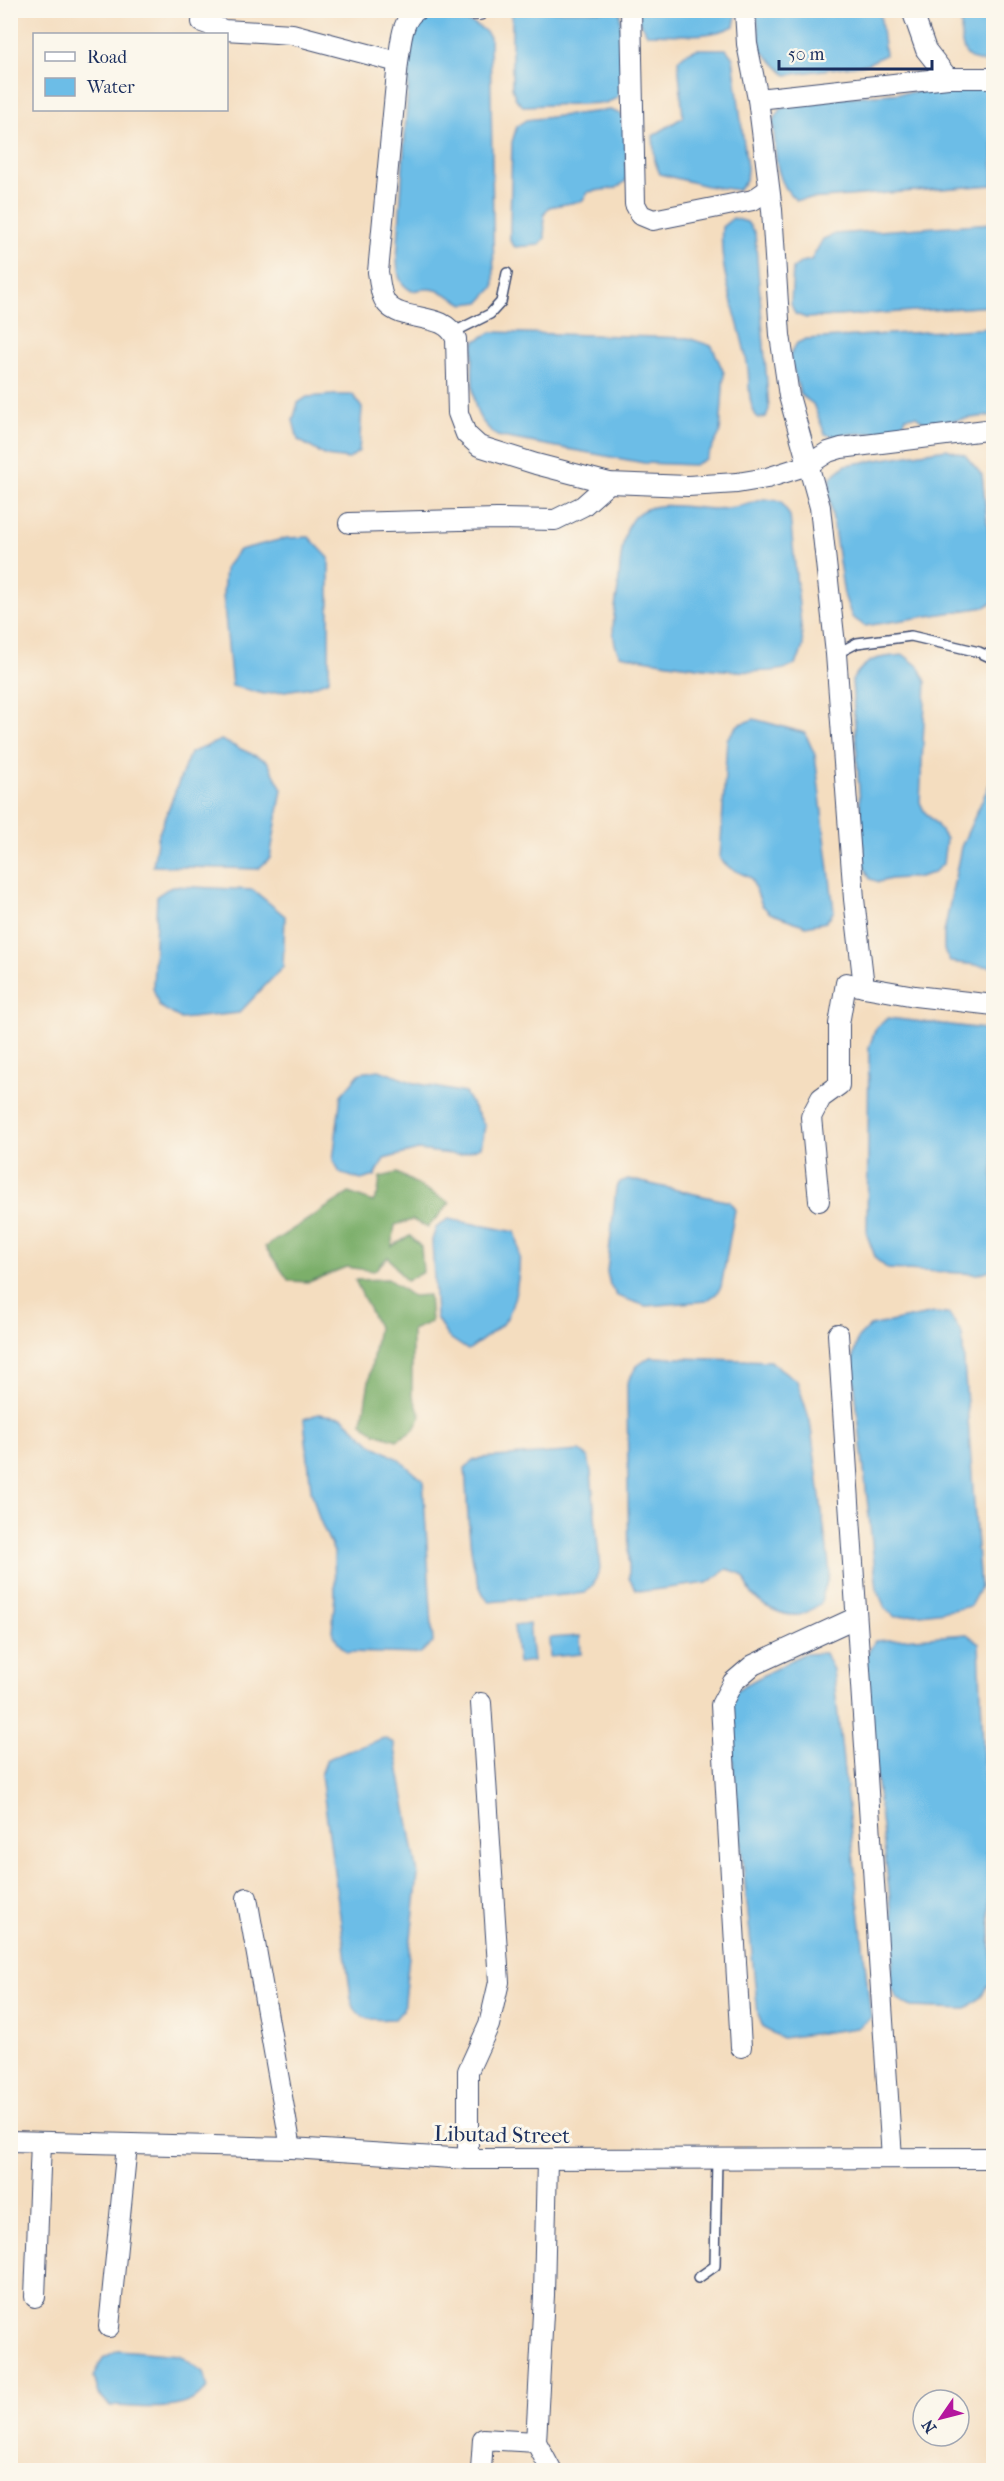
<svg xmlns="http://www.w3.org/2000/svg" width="1004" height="2481" font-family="'IM FELL French Canon',serif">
<rect width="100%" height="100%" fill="#fbf7ec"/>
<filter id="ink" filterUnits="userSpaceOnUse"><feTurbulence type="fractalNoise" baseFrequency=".0167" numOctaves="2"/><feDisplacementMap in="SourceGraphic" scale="12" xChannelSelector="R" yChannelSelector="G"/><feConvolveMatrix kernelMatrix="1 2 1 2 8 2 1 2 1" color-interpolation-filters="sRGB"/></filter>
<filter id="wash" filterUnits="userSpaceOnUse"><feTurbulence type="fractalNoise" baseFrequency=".008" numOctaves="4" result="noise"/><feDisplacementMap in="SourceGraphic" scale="24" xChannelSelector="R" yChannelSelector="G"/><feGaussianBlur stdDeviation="1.35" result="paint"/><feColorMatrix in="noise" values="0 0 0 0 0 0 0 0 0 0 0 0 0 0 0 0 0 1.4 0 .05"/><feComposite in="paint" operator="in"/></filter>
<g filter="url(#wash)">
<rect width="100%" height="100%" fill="#f4ddbf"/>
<!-- forest -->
<g fill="#7caf6a" stroke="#4c6f64" stroke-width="1.5">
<polygon points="397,1173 450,1203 428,1227 412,1220 395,1225 392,1246 410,1236 421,1247 423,1272 406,1281 388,1257 374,1271 346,1267 309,1282 289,1281 265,1247 349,1193 373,1202 378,1193 380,1177"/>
<polygon points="388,1279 412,1296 429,1295 431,1322 412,1330 412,1394 421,1416 413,1431 397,1440 375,1433 362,1423 378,1327 355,1280"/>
</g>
<!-- water -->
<g fill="#6cbde7" stroke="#4476a2" stroke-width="1.5">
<polygon points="512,11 620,11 623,85 617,98 606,103 523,106 516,99 512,88"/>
<path d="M638,11H737L734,26C710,39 674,34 647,34L638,18Z"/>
<polygon points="756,11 880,11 885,55 867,64 786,75 761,50"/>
<path d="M961,11H993V62C955,64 962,40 961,11Z"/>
<path d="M438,16C457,20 478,20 490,37L494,287L480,302L464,304C442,293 438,285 412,291C398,283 398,275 397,260L411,40L414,26L426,18Z"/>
<polygon points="697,49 726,49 733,58 747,168 746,181 738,190 707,186 660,174 655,162 653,136 683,117 678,60 685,54"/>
<path d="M993,86V185L796,200C773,181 776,149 773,121L781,109L797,101Z"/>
<polygon points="610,110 621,114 626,125 626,181 616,188 588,192 582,201 549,207 544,214 545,238 539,245 515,247 510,241 510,225 512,142 517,126 526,120"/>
<path d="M733,218L747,222L755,233L769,409L766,417L758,419C747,402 750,388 748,369C741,321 718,277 722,227Z"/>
<polygon points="993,223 993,306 806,318 795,314 791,304 793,268 802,262 811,260 823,239 835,234"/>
<polygon points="993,328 993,415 926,424 916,416 906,417 903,425 893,432 849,434 835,437 825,434 813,404 801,395 789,357 797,343 806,339"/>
<path d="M491,332L688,338L712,346L724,373L720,433L706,459L694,465L644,463L497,436C489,429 482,423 478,414C471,399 472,359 474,342Z"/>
<polygon points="334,395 353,395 362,408 359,451 349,459 326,456 298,440 293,420 298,403 307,397"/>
<polygon points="946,449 965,455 982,475 993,572 993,602 985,607 865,626 852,617 844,595 829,494 831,477 846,465"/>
<path d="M764,499L781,501L790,516L803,646C801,651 800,659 796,663C777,684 650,660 620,655C608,637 615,610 618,588C620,570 621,531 634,517C653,497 690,509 714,509C732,509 747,505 764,499Z"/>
<polygon points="309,537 329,558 329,680 311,687 264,694 232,686 223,595 225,568 239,550 287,538"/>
<path d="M904,655L918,666L926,682L920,802L924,811L937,825L946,839L943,864L933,873L919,877L891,879L879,882L870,879L864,866L852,680C867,657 878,657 904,655Z"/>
<polygon points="754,719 805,733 815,755 834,911 826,922 806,926 770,913 762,905 751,878 730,868 720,859 727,739 738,725"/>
<polygon points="221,740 267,761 282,789 270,858 258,869 153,866 158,836 190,753"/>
<polygon points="993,782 993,967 950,962 944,950 944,933 961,847 990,783"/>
<polygon points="172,886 253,890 285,916 283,967 239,1013 181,1019 159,1006 153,988 157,896"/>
<polygon points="888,1018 993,1030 993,1269 978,1274 888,1269 876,1259 867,1235 869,1047 876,1028"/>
<polygon points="379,1070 414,1083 465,1093 485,1126 481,1147 459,1155 418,1150 384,1159 375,1176 361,1180 340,1173 333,1160 341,1095 360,1073"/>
<polygon points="628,1179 730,1202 735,1210 721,1287 716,1294 706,1301 646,1306 617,1296 610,1285 607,1272 616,1188 620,1182"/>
<path d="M448,1219L515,1232C524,1255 518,1295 507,1318C501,1328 478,1343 468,1350L447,1336L436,1317L432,1240L436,1228Z"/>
<polygon points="934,1313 949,1314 962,1334 980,1588 970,1606 953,1610 895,1617 885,1608 877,1589 852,1361 858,1338 870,1326"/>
<path d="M650,1357L770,1361L797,1381L810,1421L830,1572L820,1604C814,1608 805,1614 799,1615C785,1617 760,1606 752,1594C741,1578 751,1576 727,1569L707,1583L645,1591L635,1589L629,1578L627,1383L637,1366Z"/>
<polygon points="318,1414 342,1417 373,1445 398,1459 423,1480 433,1643 419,1654 347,1652 339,1644 332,1631 335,1595 334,1552 319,1518 311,1490 304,1419"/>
<path d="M580,1451L588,1457L591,1472L600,1569L593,1585L585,1593L489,1602C467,1580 468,1501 465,1468L473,1461L481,1458Z"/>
<polygon points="529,1624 533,1661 518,1663 514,1626"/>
<polygon points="967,1634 979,1643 992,1979 982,1996 966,2009 911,2007 897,1998 891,1986 894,1934 863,1660 875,1641"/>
<polygon points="580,1636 581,1654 550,1657 549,1638"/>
<polygon points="825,1653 833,1670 871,2018 857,2028 782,2038 763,2028 758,2014 728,1714 736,1690 803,1654"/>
<path d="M384,1738L394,1743L418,1875L403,2010L395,2019C377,2019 362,2024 352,2004L321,1775L327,1759Z"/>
<path d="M118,2350L179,2355L203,2372L208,2388C181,2416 146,2406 110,2406L99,2394L94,2377L103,2358Z"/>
</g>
</g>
<g filter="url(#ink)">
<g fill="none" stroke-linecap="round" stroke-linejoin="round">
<!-- service casing -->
<g stroke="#3c496d" stroke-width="12">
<g id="service">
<polyline points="454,332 490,314 501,302 507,273"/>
<polyline points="836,654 857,643 911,636 979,652 994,659"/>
<polyline points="698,2278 715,2266 717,2157"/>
</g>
</g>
<!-- minor casing -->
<g stroke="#3c496d" stroke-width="22">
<g id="minor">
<path d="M417,10C401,19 401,45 398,62L378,272C380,282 380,296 387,304C403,323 446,311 456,339L458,413L466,434L479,446L536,464L609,483L688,486L737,483L767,478L808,465L828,452L841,448L994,429"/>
<polyline points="473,10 479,10"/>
<polyline points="631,10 635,204 641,215 653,220 753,200 769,189"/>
<polyline points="745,10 747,44 758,99 772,210 780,335 789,396 820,507 823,535 836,654 854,899 864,987 915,996 994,1005"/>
<polyline points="912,10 926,50 948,78"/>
<polyline points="202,22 224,30 292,34 398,62"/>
<polyline points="758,99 948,78 994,78"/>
<polyline points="349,523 497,519 555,520 583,506 609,483"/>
<polyline points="819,1201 811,1117 821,1098 839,1085 839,1024 846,983 864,987"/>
<polyline points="838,1334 892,2158"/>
<polyline points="247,1898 291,2148"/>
<polyline points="741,2047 721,1705 733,1682 753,1665 855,1618"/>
<polyline points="10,2141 291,2148 468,2159 994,2158"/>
<polyline points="468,2159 468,2071 489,2025 499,1982 481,1703"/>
<polyline points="35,2297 41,2142"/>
<polyline points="109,2327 127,2145"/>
<polyline points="536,2442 544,2295 547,2160"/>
<polyline points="481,2470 483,2439 536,2442 551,2470"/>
</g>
</g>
<!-- service -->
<use href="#service" stroke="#fff" stroke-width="9"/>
<!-- minor -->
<use href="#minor" stroke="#fff" stroke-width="20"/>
</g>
</g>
<g text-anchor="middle" stroke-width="6" stroke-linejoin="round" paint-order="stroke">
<!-- street labels -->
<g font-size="22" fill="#1b2f5e" stroke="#fbf7ec">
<text transform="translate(502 2134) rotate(1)" y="8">Libutad Street</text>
</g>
</g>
<!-- margin -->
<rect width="1004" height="2481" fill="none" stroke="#fbf7ec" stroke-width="36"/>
<!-- legend -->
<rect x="33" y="33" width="195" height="78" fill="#fbf7ec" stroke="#a1a7b3" stroke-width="1.5"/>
<rect x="45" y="52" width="30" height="9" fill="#ffffff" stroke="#a1a7b3" stroke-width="1.5"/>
<text x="87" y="63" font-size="18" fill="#1b2f5e">Road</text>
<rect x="45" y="78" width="30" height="18" fill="#6cbde7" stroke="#a1a7b3" stroke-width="1.5"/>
<text x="87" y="93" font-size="18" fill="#1b2f5e">Water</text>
<!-- north arrow -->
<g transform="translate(941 2418) rotate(235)"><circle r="28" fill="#fbf7ec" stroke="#a1a7b3" stroke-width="1.5"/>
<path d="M0-4.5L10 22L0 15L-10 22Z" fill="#b5179e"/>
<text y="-9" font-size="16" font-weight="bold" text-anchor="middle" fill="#1b2f5e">N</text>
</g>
<!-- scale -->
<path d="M779 60v9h153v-9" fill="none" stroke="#1b2f5e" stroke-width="3"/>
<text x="788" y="60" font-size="18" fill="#1b2f5e" stroke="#fbf7ec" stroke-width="4.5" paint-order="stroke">50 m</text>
</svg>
